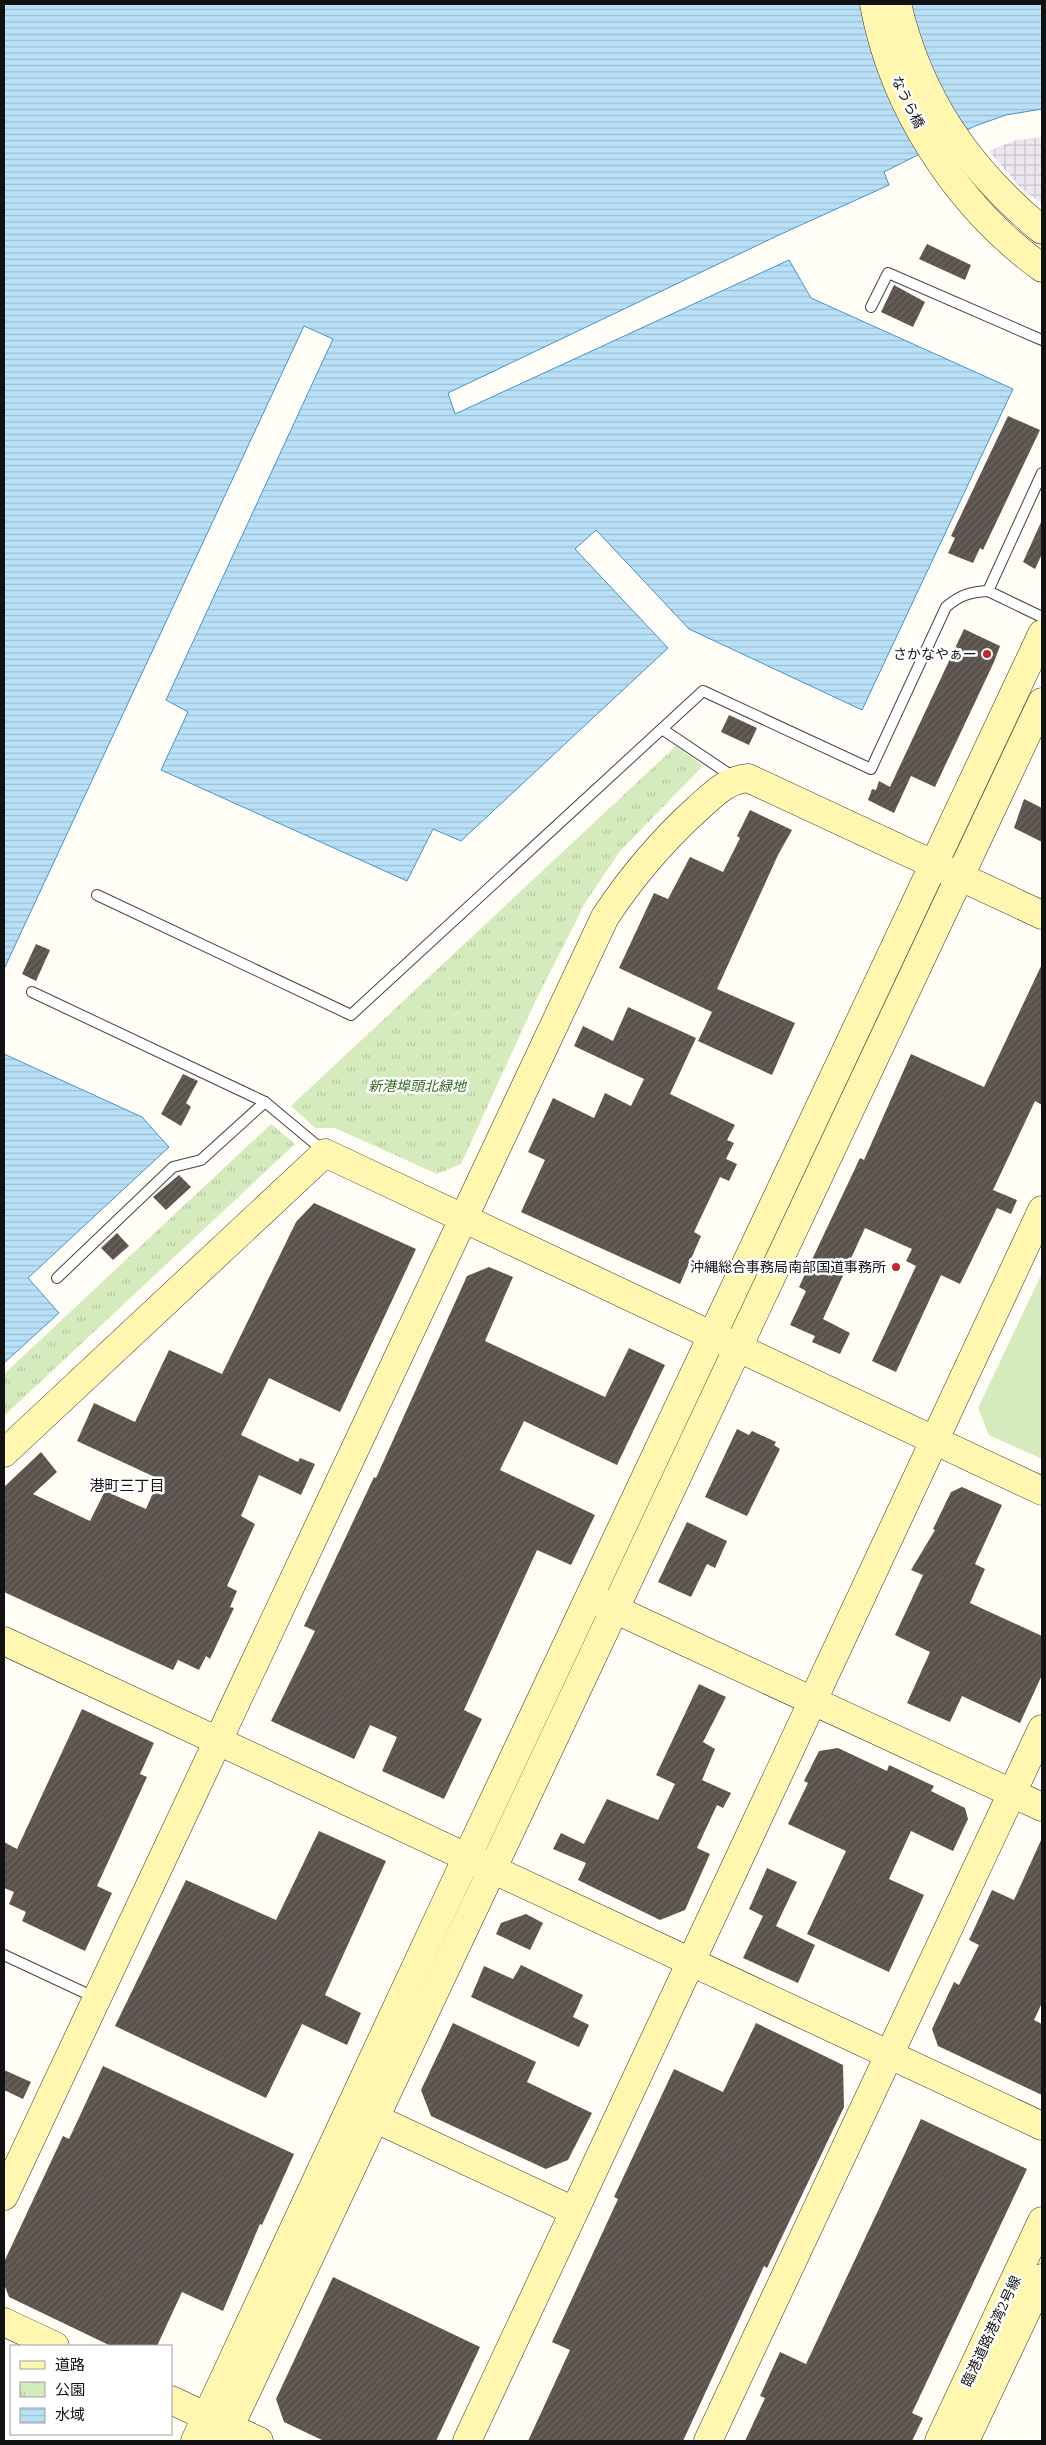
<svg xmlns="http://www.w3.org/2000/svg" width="1046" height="2445" font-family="'IBM Plex Serif','Noto Sans JP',serif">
<defs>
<pattern id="industrial-grid" width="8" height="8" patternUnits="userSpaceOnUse" patternTransform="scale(1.25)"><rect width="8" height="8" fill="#eee6ef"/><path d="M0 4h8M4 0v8" fill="none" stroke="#cbc4cc"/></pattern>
<pattern id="park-tufts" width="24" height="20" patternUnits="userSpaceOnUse" patternTransform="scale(1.25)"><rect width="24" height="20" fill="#d5ebbd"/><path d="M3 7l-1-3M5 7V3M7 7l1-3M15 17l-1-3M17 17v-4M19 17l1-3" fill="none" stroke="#b6c8a1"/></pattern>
<pattern id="water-rules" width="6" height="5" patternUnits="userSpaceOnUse" patternTransform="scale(1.25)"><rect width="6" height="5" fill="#b9e0f7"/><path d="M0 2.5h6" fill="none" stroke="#9ebfd3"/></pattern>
<pattern id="building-hatch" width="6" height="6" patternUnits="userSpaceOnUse" patternTransform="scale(1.25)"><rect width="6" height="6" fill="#5a524d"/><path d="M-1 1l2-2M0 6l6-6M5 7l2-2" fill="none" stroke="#6d6662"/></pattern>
</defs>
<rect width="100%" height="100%" fill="#fffdf5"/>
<!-- industrial -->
<polygon fill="url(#industrial-grid)" points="1042,137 1042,204 1021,188 989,151 1016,140"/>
<!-- grass -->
<polygon fill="#d5ebbd" points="1042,1273 1042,1459 989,1435 978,1408"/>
<!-- park -->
<g fill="url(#park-tufts)">
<polygon points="676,746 703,766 620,851 585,903 536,1000 461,1164 437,1174 335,1128 315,1128 291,1106"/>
<polygon points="271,1124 295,1144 4,1416 4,1374"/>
</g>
<!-- water -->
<g fill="url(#water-rules)" stroke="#3f96cf">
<polygon points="4,4 1042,4 1042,109 1006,115 975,126 884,172 889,185 779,235 448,393 455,414 789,260 811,298 1013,389 862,710 689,629 596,530 575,549 668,648 461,841 433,829 407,881 161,770 188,712 166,700 333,339 304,326 4,969"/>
<polygon points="4,1054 142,1117 169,1147 28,1278 59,1313 4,1363"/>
</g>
<!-- building -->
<g fill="url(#building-hatch)">
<polygon points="927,244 971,265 965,280 919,259"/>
<polygon points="894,285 925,302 913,327 881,312"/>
<polygon points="1008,416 1040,430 983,550 980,548 973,563 948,553 955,538 951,536"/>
<polygon points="1042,520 1042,554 1035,569 1023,562"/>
<polygon points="964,629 1000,646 994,662 935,787 911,776 894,813 868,800 872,789 876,790 879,781 890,787"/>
<polygon points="729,715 757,728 749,745 721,732"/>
<polygon points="1024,799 1042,808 1042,842 1014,828"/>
<polygon points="750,810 792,830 778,855 717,989 795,1023 772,1075 698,1041 712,1012 619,968 654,893 668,899 690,857 723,872 740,838 737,836"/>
<polygon points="36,944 50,950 36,981 22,974"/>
<polygon points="1042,964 1042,1105 1035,1101 993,1190 1017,1200 1011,1214 997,1208 960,1284 941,1275 896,1372 872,1361 916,1266 906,1261 912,1249 865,1228 823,1319 850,1333 840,1354 812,1342 815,1336 790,1325 806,1291 799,1287 860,1158 864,1160 911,1054 984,1087"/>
<polygon points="628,1007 696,1038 670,1094 735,1125 727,1140 734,1143 726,1159 737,1164 729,1181 720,1177 694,1232 701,1236 680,1284 521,1212 545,1160 528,1152 553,1098 594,1118 605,1093 631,1106 644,1079 574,1046 583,1026 613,1041"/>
<polygon points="183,1074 198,1081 186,1103 191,1107 181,1126 161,1114"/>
<polygon points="179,1175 191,1187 166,1210 153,1197"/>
<polygon points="314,1203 416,1249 340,1412 269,1378 241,1435 298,1462 300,1458 315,1464 301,1495 259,1475 241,1516 255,1524 227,1586 237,1591 230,1607 234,1608 210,1659 206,1656 199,1670 178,1660 173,1670 4,1592 4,1487 41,1452 57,1472 33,1494 90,1521 105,1491 146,1509 159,1479 77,1441 94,1403 135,1422 169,1350 222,1374 296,1222"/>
<polygon points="117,1233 129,1246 113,1260 101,1248"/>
<polygon points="489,1267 513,1277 485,1341 605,1397 629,1348 665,1365 617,1465 524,1421 500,1470 595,1515 571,1565 537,1550 464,1710 482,1719 444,1799 382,1771 397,1737 370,1725 354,1759 271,1721 315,1631 304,1626 374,1477 376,1478 467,1276"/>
<polygon points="737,1429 749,1435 752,1431 776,1442 774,1445 780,1449 747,1516 705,1497"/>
<polygon points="962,1487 1002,1505 975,1564 985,1569 970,1603 1042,1636 1042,1675 1020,1723 962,1696 950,1722 907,1703 930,1652 895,1635 923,1575 911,1570 935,1530 933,1529 951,1492"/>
<polygon points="687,1522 727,1541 715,1568 707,1564 691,1597 658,1582"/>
<polygon points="699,1684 726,1697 703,1742 715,1749 702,1780 731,1793 723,1808 717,1805 697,1848 710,1854 685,1910 660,1920 578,1880 586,1863 553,1849 561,1833 584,1844 607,1799 658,1820 675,1784 656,1775"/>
<polygon points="82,1709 154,1743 140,1774 147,1777 97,1886 112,1893 85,1951 22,1921 26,1912 9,1904 14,1892 4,1888 4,1842 17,1849"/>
<polygon points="838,1748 887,1771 889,1765 934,1786 931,1791 965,1808 968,1819 953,1851 911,1831 889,1879 924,1895 889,1972 807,1934 846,1851 788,1824 808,1783 804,1781 819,1751"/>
<polygon points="319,1831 386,1861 325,1995 361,2013 347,2045 302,2024 266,2098 115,2026 186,1880 276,1920"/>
<polygon points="1042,1838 1042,2003 1034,2020 1042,2024 1042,2095 938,2046 932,2029 954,1982 959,1985 979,1945 969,1940 992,1890 1014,1900"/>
<polygon points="767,1868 797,1882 776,1926 815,1945 798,1983 743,1958 763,1916 749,1909"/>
<polygon points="526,1914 543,1923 530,1950 496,1934 501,1923"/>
<polygon points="521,1965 583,1995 573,2017 589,2025 579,2047 471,1997 484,1966 513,1979"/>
<polygon points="453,2023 536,2062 527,2082 592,2113 568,2160 546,2169 431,2116 421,2090"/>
<polygon points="756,2023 843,2065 844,2107 767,2268 764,2266 683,2441 528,2441 570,2350 552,2342 618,2199 614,2197 674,2069 723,2092"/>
<polygon points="103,2066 294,2154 262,2225 260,2224 223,2311 182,2292 157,2346 111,2346 9,2297 4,2284 4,2262 63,2136 69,2139"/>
<polygon points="4,2070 31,2082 23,2099 4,2090"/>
<polygon points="921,2119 1027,2169 912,2413 923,2418 912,2441 745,2441 765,2398 760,2396 780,2352 806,2364"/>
<polygon points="333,2277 480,2347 436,2441 324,2441 284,2422 276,2399"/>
</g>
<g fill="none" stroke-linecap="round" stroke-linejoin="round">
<!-- lane casing -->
<g stroke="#444" stroke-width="12">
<g id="lane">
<polyline points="871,307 888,273 1042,340"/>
<polyline points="1042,473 988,591 1042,617"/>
<polyline points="662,729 735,778"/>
<path d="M97,895L351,1015L703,691L871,769L946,607C960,595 970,592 988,591"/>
<polyline points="32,992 265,1102 325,1152"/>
<polyline points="57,1278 173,1167 201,1160 265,1102"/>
<polyline points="4,1955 96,1998"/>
</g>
</g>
<!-- secondary casing -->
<g stroke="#333" stroke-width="29">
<g id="secondary">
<path d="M874,4C893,108 957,206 1042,268"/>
<path d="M897,4C919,98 968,169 1042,230"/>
<polyline points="4,1453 325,1153 1042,1491"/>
<polyline points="599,1602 1042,1807"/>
<polyline points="4,1641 1042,2126"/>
<polyline points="359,2111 574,2211"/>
<path d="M4,2196L605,917C632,876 661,842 697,809C713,795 726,780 748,778L1042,915"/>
<polyline points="4,2322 55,2346"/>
<polyline points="171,2400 259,2441"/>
<polyline points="195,2441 467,1857 1042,634"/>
<polyline points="223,2441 1042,702"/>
<polyline points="467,2441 1042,1210"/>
<polyline points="708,2441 1042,1729"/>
<polyline points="939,2441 1042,2221"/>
<polyline points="965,2441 1042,2278"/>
</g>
</g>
<!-- lane -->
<use href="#lane" stroke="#fff" stroke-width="10"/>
<!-- secondary -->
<use href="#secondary" stroke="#fff6b0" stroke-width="28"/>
</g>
<!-- markers -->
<g fill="#c4262e" stroke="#fff" stroke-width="2">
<circle cx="987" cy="654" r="5"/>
<circle cx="896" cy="1267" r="5"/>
</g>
<g text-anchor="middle" stroke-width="5" stroke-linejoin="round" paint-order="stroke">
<!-- street labels -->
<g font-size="14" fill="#111" stroke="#fff">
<text transform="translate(908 102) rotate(64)" y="5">なうら橋</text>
<text transform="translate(991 2331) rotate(-65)" y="5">臨港道路港湾2号線</text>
</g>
<!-- poi labels -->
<g font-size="14" fill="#111" stroke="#fff" text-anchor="end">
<text x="977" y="659">さかなやぁー</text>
<text x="886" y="1272">沖縄総合事務局南部国道事務所</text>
</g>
<!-- park labels -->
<g font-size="14" font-style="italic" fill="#2f6b1f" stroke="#fff">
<text x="417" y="1091">新港埠頭北緑地</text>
</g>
<!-- neighbourhood labels -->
<g font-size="15" fill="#111" stroke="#fff">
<text x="127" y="1491">港町三丁目</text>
</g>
</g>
<!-- border -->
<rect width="1046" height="2445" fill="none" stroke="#111111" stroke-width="10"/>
<!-- legend -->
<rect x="10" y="2345" width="162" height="90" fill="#ffffff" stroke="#a0a0a0"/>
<rect x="20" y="2361" width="25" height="8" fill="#fff6b0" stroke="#a0a0a0"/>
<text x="55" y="2370" font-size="15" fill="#111111">道路</text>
<rect x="20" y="2382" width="25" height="15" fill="url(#park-tufts)" stroke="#a0a0a0"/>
<text x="55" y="2395" font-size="15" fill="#111111">公園</text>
<rect x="20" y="2408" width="25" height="15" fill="url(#water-rules)" stroke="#a0a0a0"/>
<text x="55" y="2420" font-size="15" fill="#111111">水域</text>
</svg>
